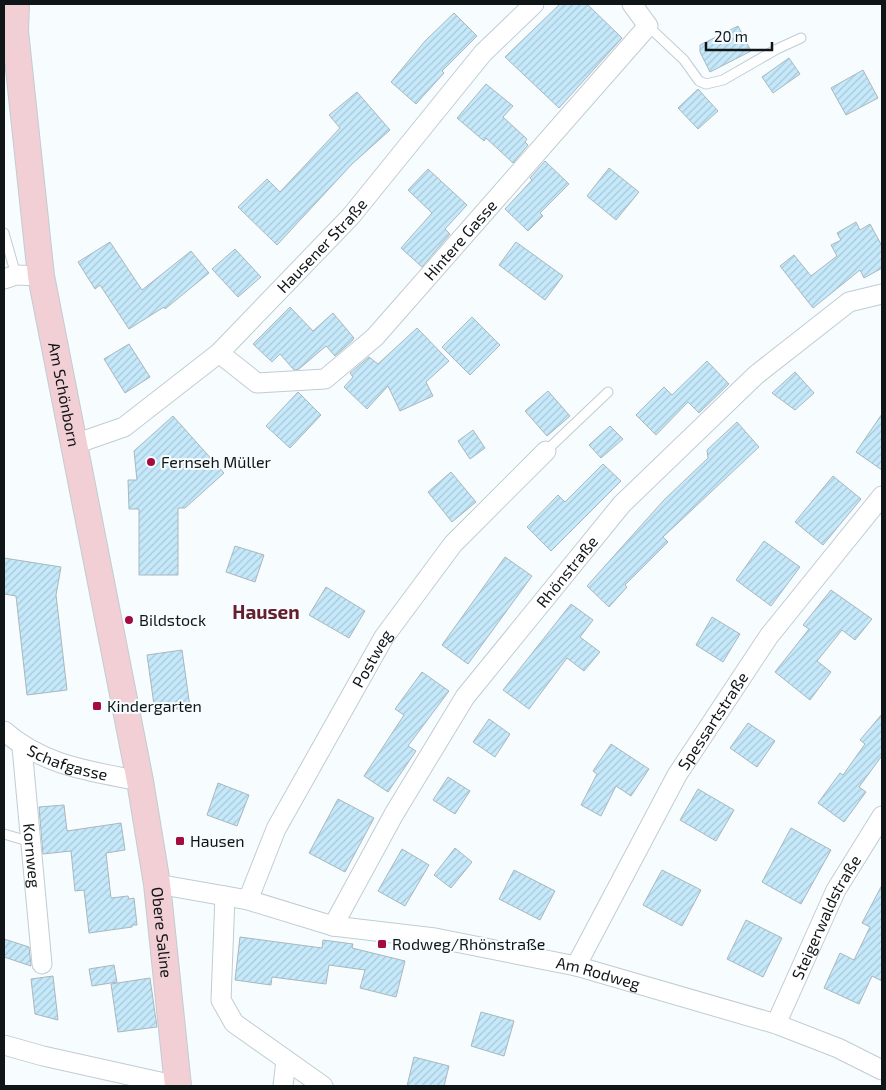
<svg xmlns="http://www.w3.org/2000/svg" width="886" height="1090" font-family="'Exo 2',sans-serif">
<defs>
<pattern id="building-hatch" width="6" height="6" patternUnits="userSpaceOnUse" patternTransform="scale(1.25)"><rect width="6" height="6" fill="#c5e9fa"/><path d="M-1 1l2-2M0 6l6-6M5 7l2-2" fill="none" stroke="#a8c7d6"/></pattern>
</defs>
<rect width="100%" height="100%" fill="#f7fcff"/>
<!-- building -->
<g fill="url(#building-hatch)" stroke="#aab7bd">
<polygon points="560,4 587,4 622,38 559,108 505,57"/>
<polygon points="454,13 477,36 442,71 444,73 416,104 391,82 425,41"/>
<polygon points="738,26 751,51 710,72 700,52 700,45"/>
<polygon points="789,58 800,74 773,93 762,77"/>
<polygon points="863,70 878,98 846,115 831,88"/>
<polygon points="486,84 513,106 503,117 527,139 525,142 528,145 513,163 486,138 484,141 457,118"/>
<polygon points="698,89 718,111 698,129 678,108"/>
<polygon points="357,92 390,130 352,164 277,245 238,207 267,179 280,192 340,128 329,115"/>
<polygon points="545,161 569,184 540,213 543,216 528,231 505,209 532,180 530,178"/>
<polygon points="609,168 639,192 616,220 587,196"/>
<polygon points="428,169 467,205 445,229 450,234 422,267 401,248 432,213 408,190"/>
<polygon points="856,222 860,230 870,224 882,246 882,268 864,278 860,270 813,308 780,266 794,255 811,276 837,256 831,245 841,240 837,233"/>
<polygon points="110,242 142,290 191,251 209,273 165,309 164,307 129,329 100,285 95,289 78,262"/>
<polygon points="516,242 563,276 545,300 499,265"/>
<polygon points="235,249 261,277 238,297 212,269"/>
<polygon points="290,307 313,331 333,313 354,338 352,341 335,356 326,346 299,369 294,370 280,354 272,362 253,344"/>
<polygon points="472,317 500,345 470,375 442,347"/>
<polygon points="417,328 449,361 426,382 433,396 400,411 388,386 367,409 344,387 353,377 350,373 369,357 378,364"/>
<polygon points="129,344 150,377 125,393 104,359"/>
<polygon points="707,361 729,384 699,413 688,402 656,435 636,415 664,387 672,395"/>
<polygon points="795,372 814,393 795,410 772,393"/>
<polygon points="548,391 570,416 547,436 525,411"/>
<polygon points="298,392 321,415 290,448 266,426"/>
<polygon points="882,414 882,470 856,452"/>
<polygon points="173,416 224,473 185,508 178,508 178,575 139,575 139,509 129,509 128,480 137,480 134,451"/>
<polygon points="737,422 759,447 663,537 668,542 625,585 627,587 609,607 587,586 664,500 708,458 707,450"/>
<polygon points="610,426 623,439 601,458 589,445"/>
<polygon points="473,430 485,448 470,459 458,441"/>
<polygon points="603,464 621,481 551,551 527,527 558,495 565,502"/>
<polygon points="451,472 476,502 452,522 428,492"/>
<polygon points="833,476 861,499 823,545 795,522"/>
<polygon points="764,541 800,567 771,606 736,580"/>
<polygon points="235,546 264,555 255,582 226,572"/>
<polygon points="505,557 532,576 468,664 442,645"/>
<polygon points="4,558 61,567 56,595 67,690 27,695 16,596 4,594"/>
<polygon points="326,587 365,611 349,638 309,615"/>
<polygon points="831,590 872,619 855,640 842,630 817,661 831,672 810,700 775,672 809,629 803,625"/>
<polygon points="571,604 593,620 580,637 600,652 584,671 567,658 529,709 503,690"/>
<polygon points="712,617 740,634 723,662 696,645"/>
<polygon points="182,650 190,707 155,712 147,655"/>
<polygon points="422,672 449,691 408,746 416,751 388,792 364,776 404,715 395,709"/>
<polygon points="882,714 882,759 881,757 859,787 866,792 844,822 818,803 840,773 843,775 865,744 860,740"/>
<polygon points="489,719 510,734 495,757 473,742"/>
<polygon points="748,723 775,741 757,767 730,748"/>
<polygon points="611,744 649,769 631,796 616,786 601,816 581,805 597,774 593,771"/>
<polygon points="448,777 470,791 455,814 433,800"/>
<polygon points="218,783 249,795 237,826 207,815"/>
<polygon points="698,789 734,810 716,841 680,820"/>
<polygon points="338,799 374,818 345,872 309,853"/>
<polygon points="64,805 67,831 121,823 125,850 106,853 111,898 128,896 129,899 134,898 137,925 132,925 132,927 89,933 84,890 75,891 71,851 43,854 39,807"/>
<polygon points="791,828 831,850 801,904 762,882"/>
<polygon points="455,848 472,862 451,888 434,875"/>
<polygon points="402,849 429,865 405,906 378,891"/>
<polygon points="514,870 555,891 540,920 499,899"/>
<polygon points="662,870 701,890 682,926 643,905"/>
<polygon points="882,885 882,981 872,976 859,1004 824,988 840,953 854,960 870,927 862,923"/>
<polygon points="746,920 782,938 763,977 727,959"/>
<polygon points="240,937 322,948 323,940 353,944 352,948 405,961 396,997 360,988 365,970 329,965 326,984 272,977 271,985 235,980"/>
<polygon points="4,939 29,947 31,966 4,957"/>
<polygon points="114,965 117,982 92,986 89,969"/>
<polygon points="53,976 58,1020 35,1014 31,979"/>
<polygon points="150,978 157,1027 118,1032 111,984"/>
<polygon points="481,1012 514,1021 504,1056 471,1046"/>
<polygon points="414,1057 449,1066 444,1086 407,1086"/>
</g>
<g fill="none" stroke-linecap="round" stroke-linejoin="round">
<!-- lane casing -->
<g stroke="#c0cdd3" stroke-width="11">
<g id="lane">
<polyline points="648,26 684,60 699,81 706,84 723,80 777,49 801,38"/>
<polyline points="4,233 16,275"/>
<polyline points="546,451 608,392"/>
<polyline points="4,834 31,842"/>
</g>
</g>
<!-- street casing -->
<g stroke="#c0cdd3" stroke-width="21">
<g id="street">
<polyline points="4,279 16,275 41,276"/>
<path id="s1" d="M219,353L257,383L325,379L375,337L648,26L632,4"/>
<path id="s2" d="M75,444L124,427L219,353L351,216L483,53L534,4"/>
<path id="s3" d="M4,731C44,766 90,771 140,781"/>
<path id="s4" d="M22,747L42,964"/>
<path id="s5" d="M157,884L248,900L333,926L435,938L576,966L776,1024L838,1048L882,1070"/>
<polyline points="225,896 221,1000 234,1023 323,1086"/>
<path id="s6" d="M248,900L276,829L384,637L453,544L546,451"/>
<path id="s7" d="M333,926L394,814L465,697L622,504L756,375L849,302L882,294"/>
<path id="s8" d="M576,966L677,775L769,636L882,496"/>
<path id="s9" d="M776,1024L836,890L882,816"/>
<polyline points="4,1045 43,1056 178,1086"/>
<polyline points="283,1086 286,1060"/>
</g>
</g>
<!-- secondary casing -->
<g stroke="#c0cdd3" stroke-width="28">
<g id="secondary">
<path id="s10" d="M16,4L15,31L41,276L140,781L157,884L178,1086"/>
</g>
</g>
<!-- lane -->
<use href="#lane" stroke="#fff" stroke-width="9"/>
<!-- street -->
<use href="#street" stroke="#fff" stroke-width="19"/>
<!-- secondary -->
<use href="#secondary" stroke="#f1cfd4" stroke-width="26"/>
</g>
<!-- markers -->
<g fill="#a50b3e" stroke="#f7fcff" stroke-width="2">
<circle cx="151" cy="462" r="5"/>
<circle cx="129" cy="620" r="5"/>
<rect x="92" y="701" width="10" height="10" rx="2.5"/>
<rect x="175" y="836" width="10" height="10" rx="2.5"/>
<rect x="377" y="939" width="10" height="10" rx="2.5"/>
</g>
<g text-anchor="middle" stroke-width="4" stroke-linejoin="round" paint-order="stroke">
<!-- street labels -->
<g font-size="16" fill="#101517" stroke="#f7fcff">
<text dy="6" stroke="none"><textPath href="#s1" startOffset="311">Hintere Gasse</textPath></text>
<text dy="6" stroke="none"><textPath href="#s2" startOffset="321">Hausener Straße</textPath></text>
<text dy="6" stroke="none"><textPath href="#s10" startOffset="394">Am Schönborn</textPath></text>
<text dy="6" stroke="none"><textPath href="#s7" startOffset="426">Rhönstraße</textPath></text>
<text dy="6" stroke="none"><textPath href="#s6" startOffset="272">Postweg</textPath></text>
<text dy="6" stroke="none"><textPath href="#s8" startOffset="281">Spessartstraße</textPath></text>
<text dy="6" stroke="none"><textPath href="#s3" startOffset="72">Schafgasse</textPath></text>
<text dy="6" stroke="none"><textPath href="#s4" startOffset="109">Kornweg</textPath></text>
<text dy="6" stroke="none"><textPath href="#s9" startOffset="118">Steigerwaldstraße</textPath></text>
<text dy="6" stroke="none"><textPath href="#s10" startOffset="941">Obere Saline</textPath></text>
<text dy="6" stroke="none"><textPath href="#s5" startOffset="451">Am Rodweg</textPath></text>
</g>
<!-- poi labels -->
<g font-size="16" fill="#101517" stroke="#f7fcff" text-anchor="start">
<text x="161" y="468">Fernseh Müller</text>
<text x="139" y="626">Bildstock</text>
<text x="107" y="712">Kindergarten</text>
<text x="190" y="847">Hausen</text>
<text x="392" y="950">Rodweg/Rhönstraße</text>
</g>
<!-- quarter labels -->
<g font-size="19" font-weight="bold" fill="#65202d" stroke="#f7fcff">
<text x="266" y="619">Hausen</text>
</g>
</g>
<!-- border -->
<rect width="886" height="1090" fill="none" stroke="#101517" stroke-width="10"/>
<!-- scale -->
<path d="M706 42v8h66v-8" fill="none" stroke="#101517" stroke-width="2.5"/>
<text x="714" y="42" font-size="15" fill="#101517" stroke="#f7fcff" stroke-width="4" paint-order="stroke">20 m</text>
</svg>
